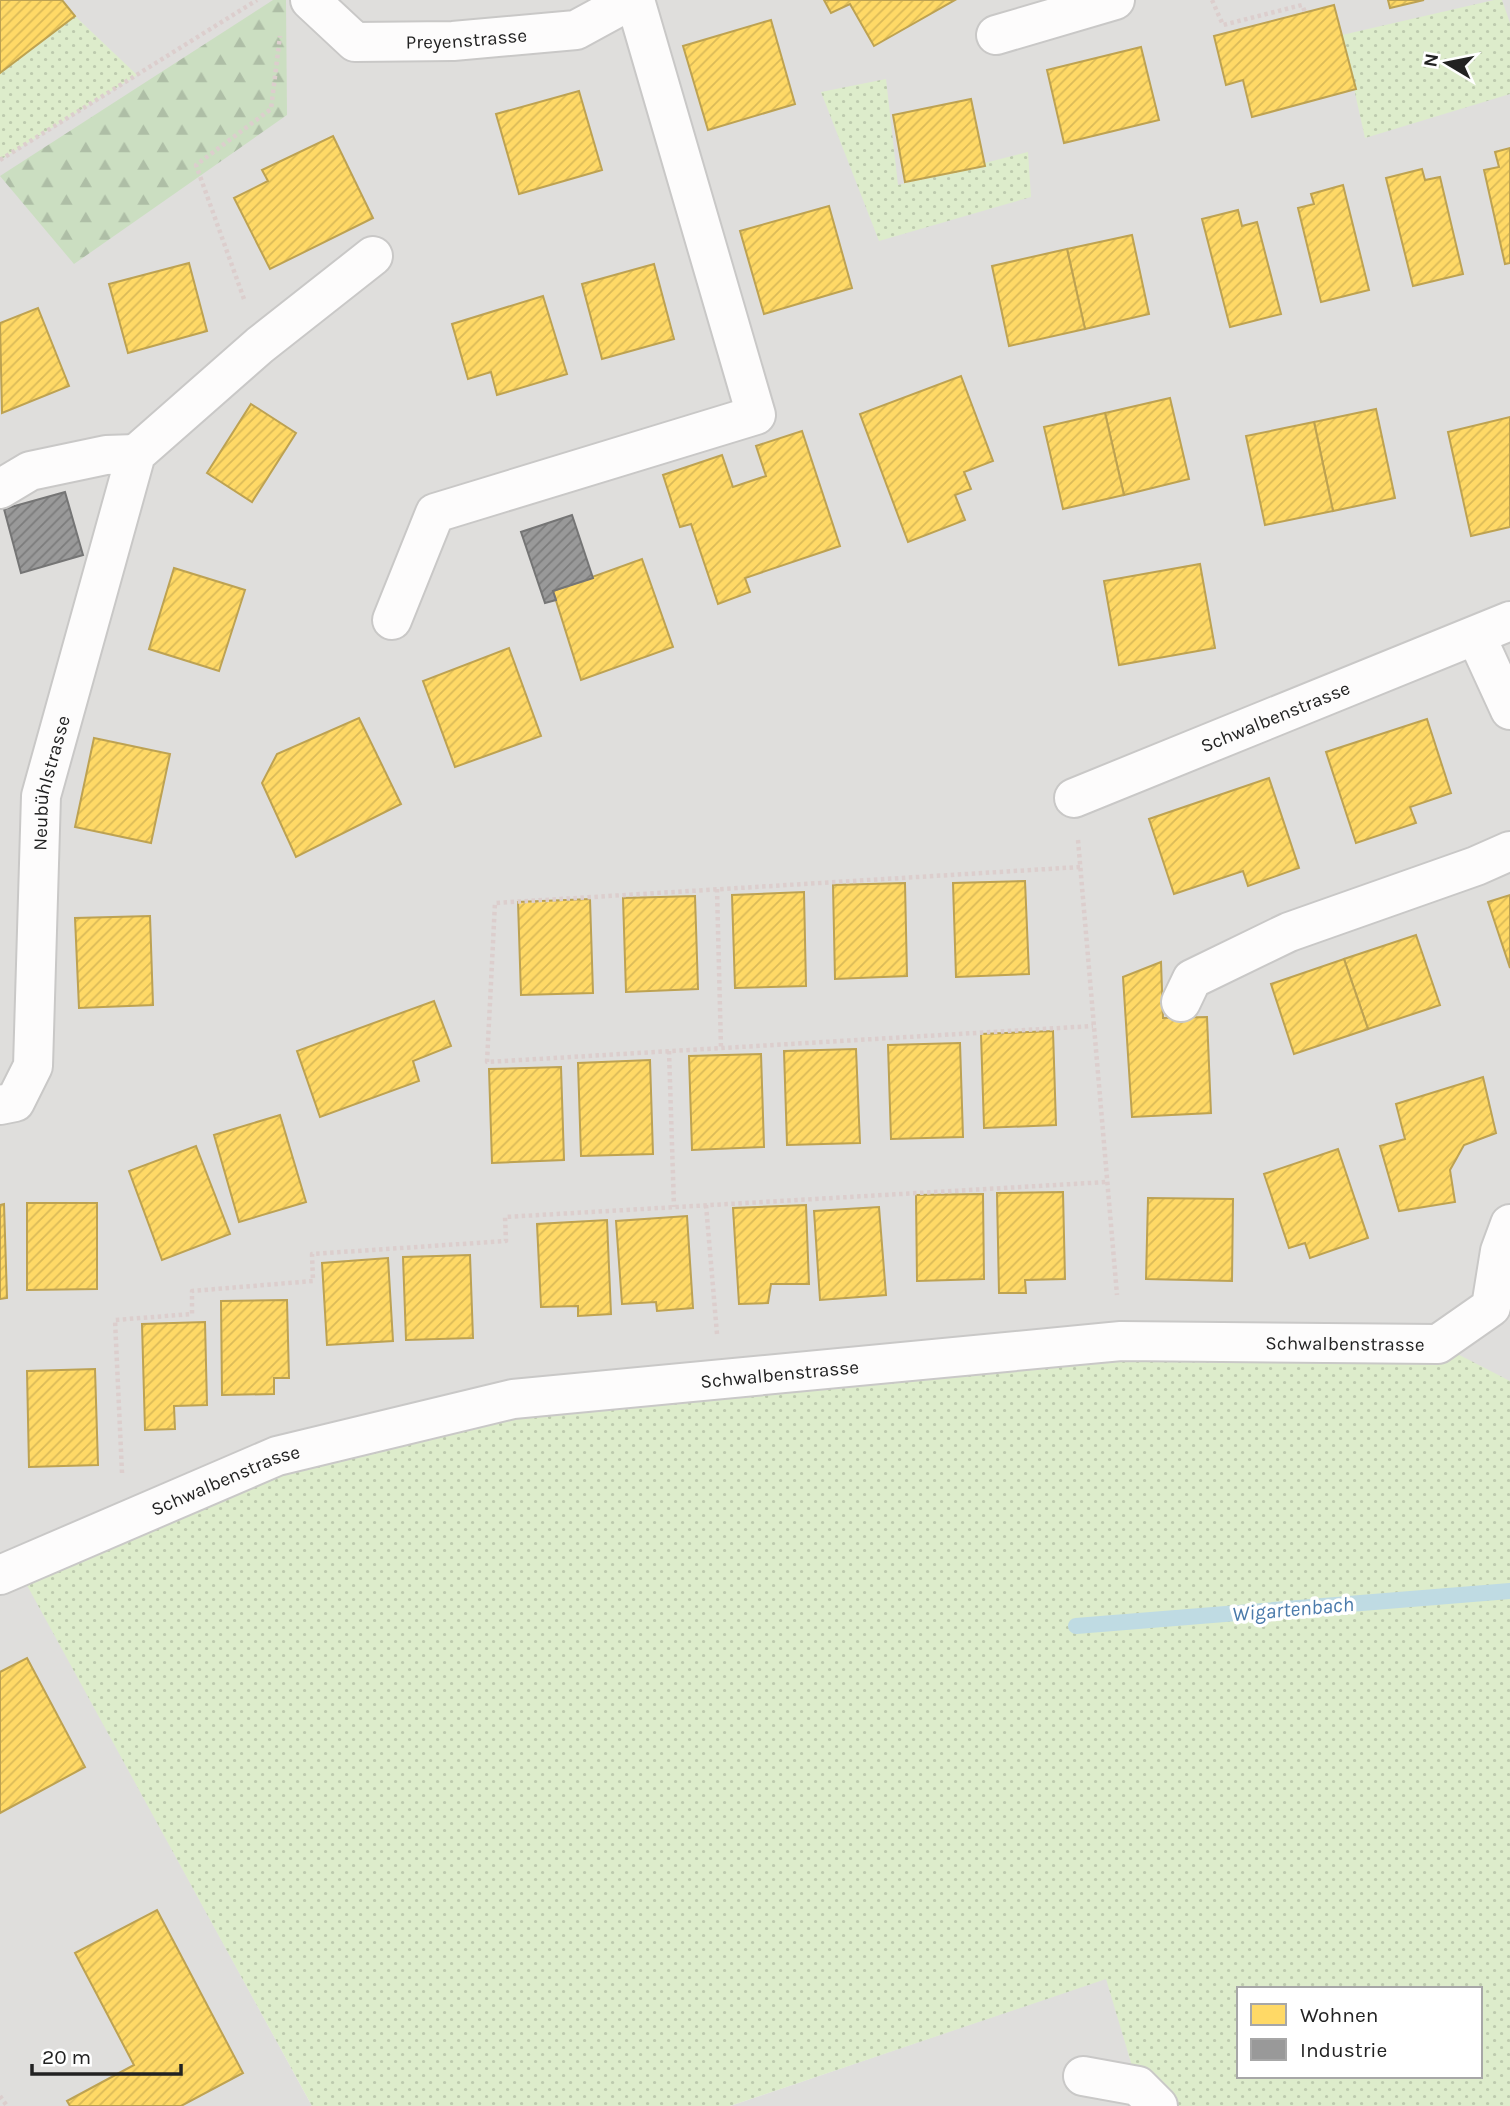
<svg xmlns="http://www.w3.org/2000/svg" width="1510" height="2106" font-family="Karla,sans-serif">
<defs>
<pattern id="grass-dots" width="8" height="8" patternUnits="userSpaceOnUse" patternTransform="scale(1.75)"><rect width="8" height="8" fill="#ddeccb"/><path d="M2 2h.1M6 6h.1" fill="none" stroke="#bdcaae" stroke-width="1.8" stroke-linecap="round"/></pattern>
<pattern id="forest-firs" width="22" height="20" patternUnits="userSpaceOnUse" patternTransform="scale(1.75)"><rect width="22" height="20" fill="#cbdec1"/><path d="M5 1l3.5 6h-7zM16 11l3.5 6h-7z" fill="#aebea6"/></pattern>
<pattern id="homes-hatch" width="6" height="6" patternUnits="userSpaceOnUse" patternTransform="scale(1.75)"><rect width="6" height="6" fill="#ffd966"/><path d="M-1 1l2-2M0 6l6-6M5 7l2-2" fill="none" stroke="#daba58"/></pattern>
<pattern id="industry-hatch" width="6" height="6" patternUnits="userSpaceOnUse" patternTransform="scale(1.75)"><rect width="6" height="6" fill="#999"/><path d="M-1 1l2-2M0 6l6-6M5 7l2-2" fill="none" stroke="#7c7c7c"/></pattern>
</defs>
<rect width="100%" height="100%" fill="#f0eeeb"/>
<!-- residential -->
<g fill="#dfdedc">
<polygon points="0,0 1510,0 1510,1381 18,1567 312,2106 0,2106"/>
<polygon points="1107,1978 1138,2086 1158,2106 730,2106"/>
</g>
<!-- grass -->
<g fill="url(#grass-dots)" fill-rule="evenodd">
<polygon points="1494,0 1502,0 1510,23 1510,94 1365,138 1342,35"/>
<polygon points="75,16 137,75 0,160 0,73"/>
<polygon points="886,79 898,185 1028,152 1031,197 879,241 821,92"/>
<path d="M1121,1341L1438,1344L1510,1381V2106H1158L1138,2086L1106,1979L730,2106H312L17,1567L277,1456L513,1399ZM1239,1989H1480V2076H1239Z"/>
</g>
<!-- forest -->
<polygon fill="url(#forest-firs)" points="273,0 286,0 287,115 74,264 0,176"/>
<!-- homes -->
<g fill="url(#homes-hatch)" stroke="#bda252" stroke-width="2">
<polygon points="0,0 62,0 75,16 0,73"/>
<polygon points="824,0 955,0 874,46 850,4 831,13"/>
<polygon points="1388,0 1424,0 1390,8"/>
<polygon points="1334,5 1356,89 1252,117 1243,80 1226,85 1214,36"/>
<polygon points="771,20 795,104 708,130 683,46"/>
<polygon points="1141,47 1159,120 1064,143 1047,70"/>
<polygon points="579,91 602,170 519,194 496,114"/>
<polygon points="971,99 985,166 905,182 893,115"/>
<polygon points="333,136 373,218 270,269 234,198 268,181 262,170"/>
<polygon points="1510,148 1510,263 1505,264 1484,170 1499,167 1495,152"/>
<polygon points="1422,169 1425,180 1440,177 1463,274 1413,286 1386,178"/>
<polygon points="1343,185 1369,290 1321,302 1298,208 1314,204 1311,194"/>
<polygon points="829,206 852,288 764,314 740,231"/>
<polygon points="1238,210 1242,226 1257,222 1281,314 1230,327 1202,219"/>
<polygon points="1132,235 1149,314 1085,329 1067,249"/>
<polygon points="1067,249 1085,329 1009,346 992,266"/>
<polygon points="189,263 207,331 128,353 109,284"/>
<polygon points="654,264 674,339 602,359 582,284"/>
<polygon points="543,296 567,374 497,395 491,372 468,379 452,324"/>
<polygon points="38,308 69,386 2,413 0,323"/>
<polygon points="961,376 993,461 964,472 971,489 955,495 965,520 908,542 860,414"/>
<polygon points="1170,398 1189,479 1124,495 1105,413"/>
<polygon points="251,404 296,433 252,502 207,473"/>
<polygon points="1376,409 1395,498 1333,511 1314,422"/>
<polygon points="1105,413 1124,495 1063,509 1044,427"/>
<polygon points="1510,417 1510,527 1471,536 1448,432"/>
<polygon points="1314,422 1333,511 1265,525 1246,436"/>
<polygon points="802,431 840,546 745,578 750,592 718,604 691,524 680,527 663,475 722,455 733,487 766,476 756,446"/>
<polygon points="642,559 673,647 581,680 553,591"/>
<polygon points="1200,564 1215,648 1119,665 1104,581"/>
<polygon points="174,568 245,590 219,671 149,649"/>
<polygon points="509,648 541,736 455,767 423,681"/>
<polygon points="359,718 401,804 296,857 262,783 277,754"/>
<polygon points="1427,719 1451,793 1410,807 1416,823 1356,843 1326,752"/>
<polygon points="94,738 170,754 151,843 75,827"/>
<polygon points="1269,778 1299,868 1248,886 1243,871 1174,894 1149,819"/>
<polygon points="1025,881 1029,974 956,977 953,883"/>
<polygon points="905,883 907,976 835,979 833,885"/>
<polygon points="804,892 806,986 735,988 732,895"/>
<polygon points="1510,895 1510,968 1488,902"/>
<polygon points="695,896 698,989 626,992 623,898"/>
<polygon points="590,899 593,993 521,995 518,902"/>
<polygon points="150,916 153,1005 79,1008 75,918"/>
<polygon points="1416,935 1440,1005 1368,1029 1344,959"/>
<polygon points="1344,959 1368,1029 1294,1054 1271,984"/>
<polygon points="1161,962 1163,1018 1207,1017 1211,1113 1132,1117 1123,977"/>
<polygon points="434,1001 451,1046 413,1061 419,1081 320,1117 297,1051"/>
<polygon points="1053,1031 1056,1125 984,1128 981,1034"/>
<polygon points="960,1043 963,1137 891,1139 888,1045"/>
<polygon points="856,1049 860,1143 787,1145 784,1051"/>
<polygon points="761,1054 764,1147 692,1150 689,1056"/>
<polygon points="650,1060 653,1154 581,1156 578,1063"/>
<polygon points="561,1067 564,1160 492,1163 489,1069"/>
<polygon points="1483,1077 1496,1133 1464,1145 1450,1170 1455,1202 1399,1211 1380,1146 1405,1139 1396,1104"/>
<polygon points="280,1115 306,1202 239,1222 214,1135"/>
<polygon points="196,1146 230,1234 162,1260 129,1171"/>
<polygon points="1338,1149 1368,1238 1310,1258 1305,1243 1289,1248 1264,1174"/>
<polygon points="1063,1192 1065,1279 1025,1280 1026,1293 999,1293 997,1193"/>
<polygon points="983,1194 984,1279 917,1281 916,1195"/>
<polygon points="1148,1198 1233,1199 1232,1281 1146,1279"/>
<polygon points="27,1203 97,1203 97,1289 27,1290"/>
<polygon points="4,1204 7,1298 0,1299 0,1205"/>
<polygon points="806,1205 809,1284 771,1284 768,1303 739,1304 733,1208"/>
<polygon points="879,1207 886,1295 820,1300 814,1211"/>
<polygon points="687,1216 693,1308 657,1311 656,1302 622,1304 616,1221"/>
<polygon points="607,1220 611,1314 578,1316 578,1306 541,1307 537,1224"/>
<polygon points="470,1255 473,1338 406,1340 403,1257"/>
<polygon points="388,1258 393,1341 327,1345 322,1263"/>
<polygon points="287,1300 289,1378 274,1378 274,1394 222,1395 221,1301"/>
<polygon points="205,1322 207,1405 174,1406 175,1429 145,1430 142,1324"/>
<polygon points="95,1369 98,1465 29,1467 27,1371"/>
<polygon points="27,1658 85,1767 0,1813 0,1672"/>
<polygon points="157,1910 243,2073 181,2106 70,2106 67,2101 134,2065 75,1953"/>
</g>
<!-- industry -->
<g fill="url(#industry-hatch)" stroke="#757575" stroke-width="2">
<polygon points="65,492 83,555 21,573 4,509"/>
<polygon points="572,515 593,578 553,591 556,600 545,603 521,532"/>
</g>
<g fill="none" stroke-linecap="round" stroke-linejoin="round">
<!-- stream -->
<polyline stroke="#bfdbe3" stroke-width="16" points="1076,1626 1510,1591"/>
<!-- minor casing -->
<g stroke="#c9c8c7" stroke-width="42">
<g id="minor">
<path id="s1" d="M310,0L355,42L453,41L576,30L631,0"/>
<polyline points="996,35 1115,0"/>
<polyline points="0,489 30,471 106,455 136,454"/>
<polyline points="392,620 435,513 756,415 635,0"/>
<polyline points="1476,636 1510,710"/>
<path id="s2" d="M1074,798L1510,621"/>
<polyline points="1181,1002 1192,979 1289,932 1476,866 1510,851"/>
<path id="s3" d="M0,1105L15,1102L33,1066L41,796L136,454L260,345L373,256"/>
<path id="s4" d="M0,1575L277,1456L513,1399L1121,1341L1438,1344L1491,1307L1500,1251L1510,1224"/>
<polyline points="1083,2076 1138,2086 1158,2106"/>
</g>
</g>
<!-- path -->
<g stroke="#dccecd" stroke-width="4.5" stroke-dasharray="3.5 3.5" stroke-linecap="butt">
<polyline points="1212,0 1223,25 1302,5 1305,12"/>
<polyline points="0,160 257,0"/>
<polyline points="244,299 196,165 271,109 280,36"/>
<polyline points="1078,840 1117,1295"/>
<polyline points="1080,867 495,903 487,1062 1093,1026"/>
<polyline points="717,889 721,1048"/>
<polyline points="669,1051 674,1207"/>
<polyline points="706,1205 717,1334"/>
<polyline points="122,1473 115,1320 192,1314 192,1291 313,1281 312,1254 506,1241 505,1217 1107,1182"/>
<polyline points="0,2096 7,2106"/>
</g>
<!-- minor -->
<use href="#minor" stroke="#fdfcfc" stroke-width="38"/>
</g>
<g text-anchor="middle" stroke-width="7" stroke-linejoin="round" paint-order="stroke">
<!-- street labels -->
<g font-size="19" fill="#222" stroke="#fff">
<text dy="7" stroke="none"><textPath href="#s1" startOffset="173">Preyenstrasse</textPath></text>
<text dy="7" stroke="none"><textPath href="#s2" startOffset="217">Schwalbenstrasse</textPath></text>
<text dy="7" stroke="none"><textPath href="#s3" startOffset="340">Neubühlstrasse</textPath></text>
<text dy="7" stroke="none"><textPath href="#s4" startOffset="1379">Schwalbenstrasse</textPath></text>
<text dy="7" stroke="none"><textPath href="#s4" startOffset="812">Schwalbenstrasse</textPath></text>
<text dy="7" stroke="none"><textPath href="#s4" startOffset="245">Schwalbenstrasse</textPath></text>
</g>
<!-- water labels -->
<g font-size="21" font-style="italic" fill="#4a7aab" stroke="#fff">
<text transform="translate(1293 1609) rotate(-5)" y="7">Wigartenbach</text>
</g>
</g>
<!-- legend -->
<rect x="1237" y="1987" width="245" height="91" fill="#ffffff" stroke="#a7a7a7" stroke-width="2"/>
<rect x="1251" y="2004" width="35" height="21" fill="#ffd966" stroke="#a7a7a7" stroke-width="2"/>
<text x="1300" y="2022" font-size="21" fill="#222222">Wohnen</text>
<rect x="1251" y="2039" width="35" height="21" fill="#999999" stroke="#a7a7a7" stroke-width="2"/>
<text x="1300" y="2057" font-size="21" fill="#222222">Industrie</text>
<!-- north arrow -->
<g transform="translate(1447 63) rotate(280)" stroke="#ffffff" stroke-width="5" paint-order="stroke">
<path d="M0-5L12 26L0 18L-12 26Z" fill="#222222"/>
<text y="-10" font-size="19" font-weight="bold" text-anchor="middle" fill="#222222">N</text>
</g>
<!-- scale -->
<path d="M32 2064v10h149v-10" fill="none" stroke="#222222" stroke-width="3.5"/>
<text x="42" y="2064" font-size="21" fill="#222222" stroke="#ffffff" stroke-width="5" paint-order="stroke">20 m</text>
</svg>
